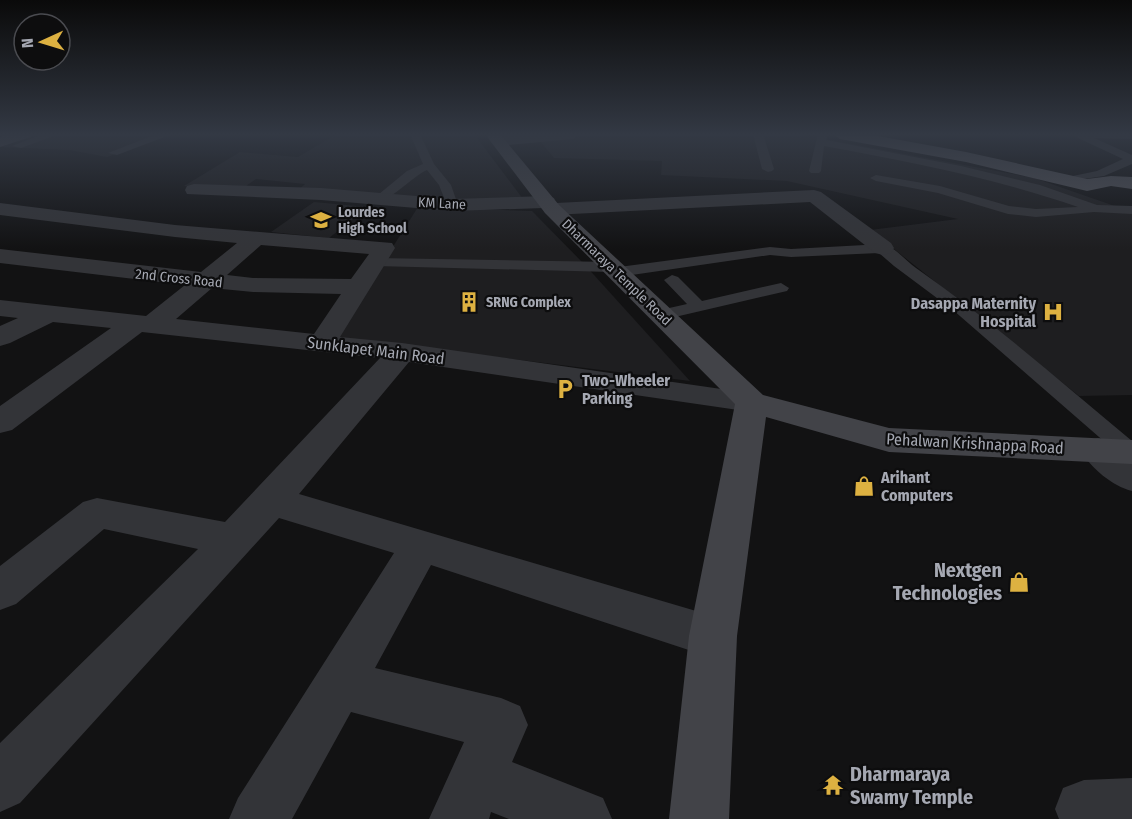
<svg xmlns="http://www.w3.org/2000/svg" width="1132" height="819" font-family="'Fira Sans Condensed',sans-serif">
<rect width="100%" height="100%" fill="#121213"/>
<!-- built -->
<g fill="#1e1e20">
<polygon points="37,134 174,134 107,157 69,150 0,147"/>
<polygon points="337,134 474,134 523,199 506,202 297,191 305,184 256,179 246,186 222,185 216,189 184,186 240,152 298,157"/>
<polygon points="515,134 798,134 1034,178 1132,212 1132,395 1079,396 870,230 958,219 787,181 661,175 662,161 554,158 541,142 522,143"/>
<polygon points="314,202 368,207 329,238 271,232"/>
<polygon points="418,207 532,211 585,265 690,381 336,337"/>
</g>
<g fill="none" stroke-linecap="round" stroke-linejoin="round">
<!-- lane -->
<g fill="#333438" fill-rule="evenodd">
<polygon points="43,134 59,134 21,148 12,146"/>
<polygon points="157,134 172,134 117,155 108,153"/>
<path d="M410,134H420L434,164L451,185L458,205L456,208H448L439,185L427,170C413,176 387,204 375,202L373,199L407,171L423,164Z"/>
<polygon points="753,134 763,134 774,169 772,171 768,172 762,169"/>
<path d="M818,134H828L826,140L961,166L1040,185L1097,205L1132,206V214L1094,212L1036,217L1008,214L938,193L876,181L870,178L876,175L940,186L1009,206L1036,209L1078,207C995,178 910,162 824,146L821,171L819,173H811L809,171Z"/>
<polygon points="1075,134 1132,134 1132,139 1094,138 1132,155 1132,164 1104,176 1063,182 1063,178 1097,171 1123,159 1076,137"/>
<path d="M883,244C895,247 906,261 916,268C992,321 1061,382 1132,441V459L1122,457L953,310L894,266L879,253L791,257L770,255L618,277L613,275L611,272L376,266L369,262L376,258L612,262L619,267L770,247L791,249Z"/>
<polygon points="672,275 678,277 702,301 781,283 789,288 787,291 662,320 656,319 653,315 656,311 687,304 664,280"/>
</g>
<!-- street -->
<g fill="#333438" fill-rule="evenodd">
<polygon points="520,134 580,134 573,139 498,146 490,141 498,136"/>
<polygon points="194,184 321,188 452,199 547,196 554,198 556,203 814,190 821,192 891,243 894,248 891,253 883,255 875,253 810,202 552,215 545,213 543,208 452,211 321,200 187,194 185,190 187,186"/>
<path d="M0,203L175,225L392,243L395,248L340,337L402,343L763,395L768,402L763,409L752,412L409,362L299,494L730,621L737,636L730,651L713,658L431,565L375,668L501,698L520,706L528,725L512,762L603,798L612,819H509L491,812L489,819H429L464,742L351,712L292,819H229L238,798L394,553L279,518L20,803L0,812V743L198,549L104,529L16,604L0,610V566L83,502L97,498L225,522L380,358L142,332L12,430L0,433V406L111,328L53,322L10,343L0,346V326L18,318L0,316V300L146,316L185,285L0,263V249L201,272L237,243L175,237L0,215ZM261,245L369,254L351,279L253,278L227,275ZM212,288L253,292L341,294L314,334L176,319Z"/>
<path d="M1098,438L1111,441L1132,458V491C1112,486 1091,468 1080,450L1085,441Z"/>
<polygon points="1132,778 1132,819 1059,819 1055,809 1063,788 1084,780"/>
</g>
<!-- secondary -->
<g fill="#424348" fill-rule="evenodd">
<polygon points="9,134 33,134 31,137 0,147 0,137"/>
<polygon points="485,134 500,134 559,205 763,395 889,428 1132,440 1132,464 889,452 766,417 737,636 729,819 669,819 689,636 735,404 545,213"/>
</g>
<!-- primary -->
<polygon fill="#505157" fill-rule="evenodd" points="833,134 867,134 966,152 1087,179 1111,176 1132,177 1132,189 1111,186 1087,191 966,162 840,139"/>
</g>
<!-- sky -->
<linearGradient id="sky" x2="0" y2="1"><stop stop-color="#0a0a0a"/><stop offset="0.54" stop-color="#333944"/><stop offset="1" stop-color="#333944" stop-opacity="0"/></linearGradient>
<rect width="1132" height="249" fill="url(#sky)"/>
<!-- icons -->
<defs>
<g id="school-bare" transform="scale(1.62)"><path d="M0-5L7-2L0 1L-7-2ZM-4 1L0 2.5L4 1V4Q0 6-4 4Z" fill="#ddb141" stroke="#0d0d0e" stroke-width="2.5" paint-order="stroke"/></g>
<g id="building-bare" transform="scale(1.62)"><path d="M-4-6H4V6H1V3H-1V6H-4ZM-2.5-4.3h1.7v1.8h-1.7ZM.8-4.3h1.7v1.8H.8ZM-2.5-1h1.7V.8h-1.7ZM.8-1h1.7V.8H.8Z" fill="#ddb141" stroke="#0d0d0e" stroke-width="2.5" paint-order="stroke"/></g>
<g id="hospital-bare" transform="scale(1.62)"><path d="M-5-5h3v3.5h4V-5h3V5h-3V1.5h-4V5h-3Z" fill="#ddb141" stroke="#0d0d0e" stroke-width="2.5" paint-order="stroke"/></g>
<g id="parking-bare" transform="scale(1.62)"><path d="M-3.5-5.5H1a3.5 3.5 0 0 1 0 7H-1V5.5H-3.5ZM-1-3.4V-.6H.8a1.4 1.4 0 0 0 0-2.8Z" fill="#ddb141" stroke="#0d0d0e" stroke-width="2.5" paint-order="stroke"/></g>
<g id="shop-bare" transform="scale(1.62)"><path d="M-5-2.5h2.3a2.7 3.5 0 0 1 5.4 0H5L5.5 6h-11ZM-1.5-2.5h3a1.5 2.3 0 0 0-3 0Z" fill="#ddb141" stroke="#0d0d0e" stroke-width="2.5" paint-order="stroke"/></g>
<g id="temple-bare" transform="scale(1.62)"><path d="M0-6L5-2H3V0L6.5 2.5H4V6H1.5V3h-3V6H-4V2.5H-6.5L-3 0V-2H-5Z" fill="#ddb141" stroke="#0d0d0e" stroke-width="2.5" paint-order="stroke"/></g>
</defs>
<g fill-rule="evenodd">
<use href="#school-bare" x="321" y="220"/>
<use href="#building-bare" x="469" y="302"/>
<use href="#hospital-bare" x="1053" y="312"/>
<use href="#parking-bare" x="565" y="389"/>
<use href="#shop-bare" x="864" y="486"/>
<use href="#shop-bare" x="1019" y="582"/>
<use href="#temple-bare" x="833" y="785"/>
</g>
<g text-anchor="middle" stroke-width="4.5" stroke-linejoin="round" paint-order="stroke">
<!-- far-street labels -->
<g font-size="14" fill="#a5a8b2" stroke="#0d0d0e">
<text transform="translate(442 203) rotate(3)" y="5">KM Lane</text>
<text transform="translate(617 272) rotate(44)" y="5">Dharmaraya Temple Road</text>
<text transform="translate(179 278) rotate(6)" y="5">2nd Cross Road</text>
</g>
<!-- far-poi labels -->
<g font-size="14" font-weight="bold" fill="#a5a8b2" stroke="#0d0d0e" text-anchor="start">
<text x="338" y="217">Lourdes<tspan x="338" dy="16">High School</tspan></text>
<text x="486" y="307">SRNG Complex</text>
</g>
<!-- poi labels -->
<g font-size="16" font-weight="bold" fill="#a5a8b2" stroke="#0d0d0e" text-anchor="start">
<text x="1036" y="309" text-anchor="end">Dasappa Maternity<tspan x="1036" dy="18">Hospital</tspan></text>
<text x="582" y="386">Two-Wheeler<tspan x="582" dy="18">Parking</tspan></text>
<text x="881" y="483">Arihant<tspan x="881" dy="18">Computers</tspan></text>
</g>
<!-- street labels -->
<g font-size="16" fill="#a5a8b2" stroke="#0d0d0e">
<text transform="translate(376 350) rotate(7)" y="6">Sunklapet Main Road</text>
<text transform="translate(975 443) rotate(3)" y="6">Pehalwan Krishnappa Road</text>
</g>
<!-- near-poi labels -->
<g font-size="20" font-weight="bold" fill="#a5a8b2" stroke="#0d0d0e" text-anchor="end">
<text x="1002" y="577">Nextgen<tspan x="1002" dy="23">Technologies</tspan></text>
<text x="850" y="781" text-anchor="start">Dharmaraya<tspan x="850" dy="23">Swamy Temple</tspan></text>
</g>
</g>
<!-- north arrow -->
<g transform="translate(42 42) rotate(266)"><circle r="28" fill="#0d0d0e" stroke="#4a4b50" stroke-width="1.5"/>
<path d="M0-4.5L10 22L0 15L-10 22Z" fill="#ddb141"/>
<text y="-9" font-size="16" font-weight="bold" text-anchor="middle" fill="#a5a8b2">N</text>
</g>
</svg>
